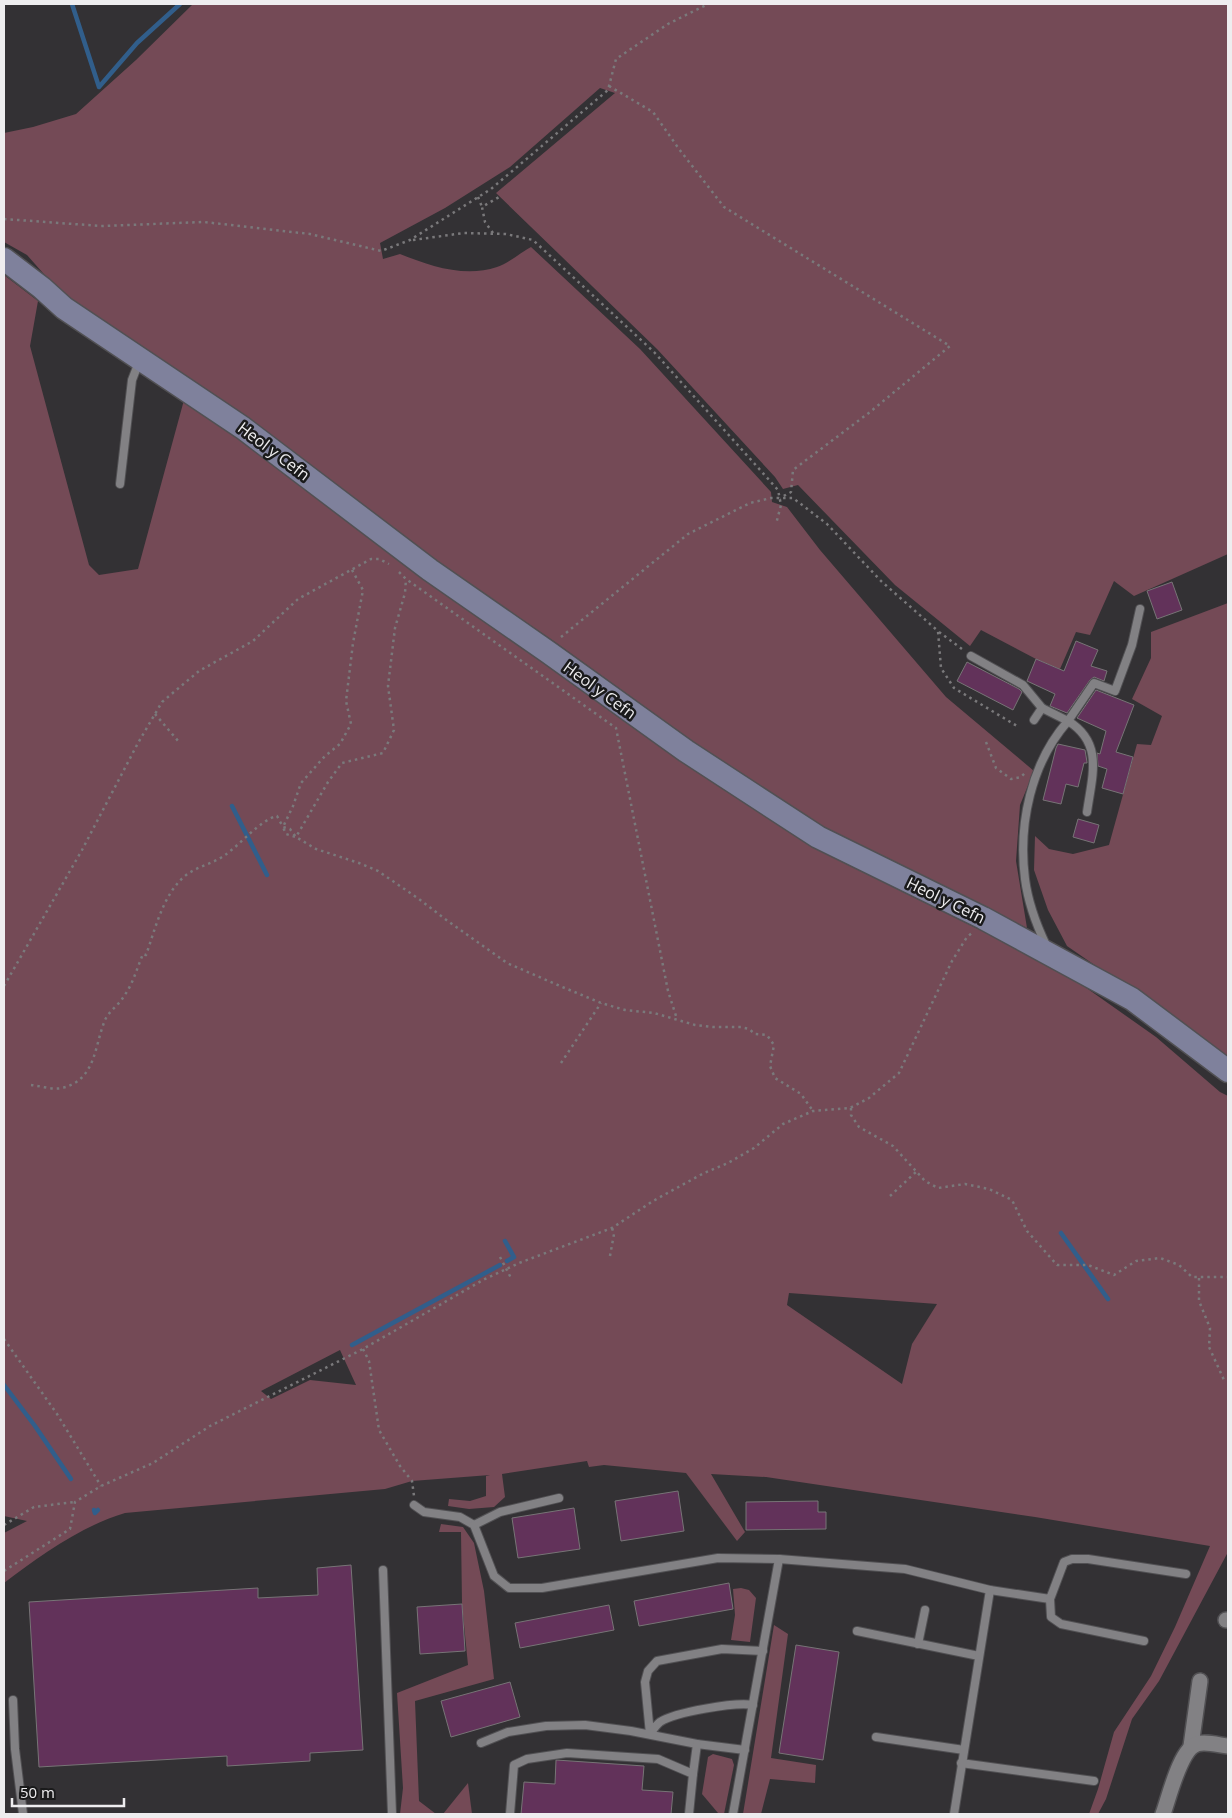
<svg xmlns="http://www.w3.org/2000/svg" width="1232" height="1818" font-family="'Open Sans',sans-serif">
<rect width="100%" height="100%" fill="#333134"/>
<!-- green -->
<g fill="#744a56" fill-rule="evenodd">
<path d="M193,4H1228V554L1134,596L1114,581L1090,635L1076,632L1060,669L1036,659L981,630L970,646L895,585L798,485L783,489L775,477L657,349L496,193L615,93L600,88L510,167L445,208L380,243L383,259L400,254C430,266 465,278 497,267C509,263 520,253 531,247L640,349L771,492L772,502L787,507L820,550L946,697L1034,771L1020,805L1016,861L1027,928L927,881L805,818L735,772L555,642L415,547L274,437L97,320L50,281L27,255L4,242V133L33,127L76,114L136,60Z"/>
<path d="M4,275L38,301L30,346L89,565L99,575L138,569L184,400L810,843L893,887L1061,970L1156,1037L1220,1092L1228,1096V1552L1159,1681L1132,1719L1106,1799L1098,1814H1089L1098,1789L1114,1732L1151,1676L1175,1627L1210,1546L1035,1517L766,1477L711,1474L745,1532L737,1541L686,1473L604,1465L589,1467L587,1461L502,1474L505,1497L494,1507L469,1509L448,1506L449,1499L470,1501L486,1496V1476L490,1475L412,1481L385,1489L125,1513C81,1526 40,1556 4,1583V1533L27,1521L4,1516ZM789,1293L937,1304L912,1344L902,1384L787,1305ZM340,1350L356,1385L310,1380L271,1399L261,1391Z"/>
<polygon points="1228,603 1228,1057 1067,946 1048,910 1034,870 1035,836 1049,849 1073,854 1109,845 1137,744 1151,745 1162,716 1132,699 1151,658 1151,632"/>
<polygon points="441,1524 463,1527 474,1543 484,1591 494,1679 415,1701 419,1801 436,1814 400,1814 403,1788 397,1693 468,1665 462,1604 461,1532 439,1532"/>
<polygon points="741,1588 749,1590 756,1598 750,1642 731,1640 735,1615 733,1589"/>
<polygon points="774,1625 788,1634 771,1758 816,1765 815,1783 770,1779 761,1814 743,1814"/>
<polygon points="713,1754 732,1759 734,1765 724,1814 718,1813 702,1794 708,1757"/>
<polygon points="468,1783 472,1814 443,1814"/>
</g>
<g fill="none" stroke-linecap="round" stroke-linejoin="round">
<!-- stream -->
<g stroke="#315e8b" stroke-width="4.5">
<polyline points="72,4 99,87 137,43 180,4"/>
<polyline points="232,806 267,875"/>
<polyline points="1061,1233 1108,1299"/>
<polyline points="505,1241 514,1257 507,1261"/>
<polyline points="352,1345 500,1265"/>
<polyline points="4,1385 35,1426 71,1479"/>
<polyline points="94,1510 95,1513 98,1510"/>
</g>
</g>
<!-- building -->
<g fill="#62325a" stroke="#777476">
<polygon points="1172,582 1182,610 1157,619 1147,591"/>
<polygon points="1076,641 1098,650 1091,666 1107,671 1104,681 1094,677 1090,680 1067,713 1050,706 1055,694 1027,681 1036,659 1064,671"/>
<polygon points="967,662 1019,689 1022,692 1013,710 957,681"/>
<polygon points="1096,690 1134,705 1116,752 1133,757 1123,794 1102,788 1107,769 1098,766 1097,753 1100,754 1106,731 1077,718"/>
<polygon points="1058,744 1085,750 1087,762 1087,763 1084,763 1078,787 1066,784 1061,804 1043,800 1056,748"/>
<polygon points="1078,819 1099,825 1094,843 1073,837"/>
<polygon points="678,1491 684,1531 621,1541 615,1501"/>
<polygon points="818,1501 818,1512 826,1512 826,1529 746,1530 746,1502"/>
<polygon points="574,1508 580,1549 518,1558 512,1518"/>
<polygon points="351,1565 363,1750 310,1753 310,1761 227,1766 227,1756 39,1767 29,1602 258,1588 258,1598 318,1595 317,1568"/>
<polygon points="729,1583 733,1609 639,1626 634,1601"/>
<polygon points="462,1604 465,1651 420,1654 417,1607"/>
<polygon points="609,1605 614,1630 520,1648 515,1623"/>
<polygon points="796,1645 839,1652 823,1760 779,1753"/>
<polygon points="510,1682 520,1717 451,1737 441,1701"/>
<polygon points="556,1760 644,1766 642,1790 673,1792 671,1814 521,1814 524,1782 555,1784"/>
</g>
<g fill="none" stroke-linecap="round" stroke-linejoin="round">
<!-- lane casing -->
<g stroke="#515053" stroke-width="10">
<g id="lane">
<polyline points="120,484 132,380 139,362"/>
<path d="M971,656L1023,685L1042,708L1068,721C1031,763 1018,824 1025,879C1028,902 1036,924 1046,945"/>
<polyline points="1034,720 1042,708"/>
<path d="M1087,812C1092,776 1104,743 1068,721L1094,683L1115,691L1132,645L1140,609"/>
<polyline points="414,1505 424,1512 460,1517 474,1525 494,1576 509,1588 542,1588 718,1558 779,1559 905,1569 990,1590 1050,1599 1064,1562 1072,1559 1088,1559 1186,1574"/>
<polyline points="474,1525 500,1512 559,1498"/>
<polyline points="383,1570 392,1814"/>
<polyline points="1050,1599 1051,1617 1061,1624 1144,1641"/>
<polyline points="857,1631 979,1656"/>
<polyline points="918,1644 925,1610"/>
<polyline points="13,1700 15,1749 23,1814"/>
<polyline points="650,1734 645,1682 648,1671 657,1661 722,1649 763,1651"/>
<path d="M650,1734C653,1730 656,1725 660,1722C675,1712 735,1702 753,1705"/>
<polyline points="876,1737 964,1750"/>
<polyline points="481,1743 508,1732 546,1726 585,1725 631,1731 697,1744 745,1750"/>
<polyline points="961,1763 1094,1781"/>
<polyline points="693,1774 697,1744"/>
<polyline points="510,1814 514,1765 527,1759 567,1753 658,1759 693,1774 689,1814"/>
<polyline points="733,1814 779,1559"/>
<polyline points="954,1814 990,1590"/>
</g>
</g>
<!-- street casing -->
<g stroke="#515053" stroke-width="18">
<g id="street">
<polyline points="1226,1620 1228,1620"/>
<polyline points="1191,1746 1200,1681"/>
<path d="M1163,1814C1169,1798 1180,1749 1197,1744C1205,1741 1219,1745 1228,1746"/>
</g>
</g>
<!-- secondary casing -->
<g stroke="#515053" stroke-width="25">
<polyline id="secondary" points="4,259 42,288 64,308 243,428 430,570 548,652 686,751 818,837 983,918 1132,999 1228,1071"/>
</g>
<!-- path -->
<g stroke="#7a797b" stroke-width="2.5" stroke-dasharray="2.5 4" stroke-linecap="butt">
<polyline points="609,86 653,112 679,149 724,207 950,346 870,412 793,470 791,492 780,498"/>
<polyline points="478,197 482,207"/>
<polyline points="4,219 101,226 204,222 310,234 381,251 410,240 491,189 608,90 616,59 668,24 708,4"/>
<polyline points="493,233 485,222 482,207 499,197"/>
<polyline points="413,240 464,233 506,234 533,240 654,352 753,462 778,490 781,505 776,524"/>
<polyline points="352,570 363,590 353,643 346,701 351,724 340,744 325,756 301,783 293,806 283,827 286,834 296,837 328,782 342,763 383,753 394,730 388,686 395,628 405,593 406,579"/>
<polyline points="399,572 406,579 616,728 668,991 677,1019"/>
<polyline points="939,632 962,649"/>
<polyline points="561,637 688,534 750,503 771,498 793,498 827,524 881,581 938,631 941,668 954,688 1017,726"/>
<polyline points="155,714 179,742"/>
<polyline points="986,742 996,768 1011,779 1021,777 1025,773"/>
<polyline points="4,986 82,850 138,743 162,702 199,671 253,641 298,599 371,559 379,559 389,564"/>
<polyline points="561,1063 601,1003"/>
<path d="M31,1085C41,1086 52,1090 62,1088C96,1080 94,1047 105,1020C109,1011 119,1005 124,996C133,984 137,968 143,954L146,955C155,930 163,894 185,876C197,866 213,864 225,855C241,844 260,820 277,816L283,827L290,829L296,837L316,849L359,863L378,871L419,899L445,919L507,963L560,986L601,1003L625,1010L654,1013L695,1025L713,1027H741L749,1029L755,1034L767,1035L774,1045L770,1066L775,1078L801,1094L813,1111"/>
<polyline points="851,1108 851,1115 859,1127 893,1146 925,1181 938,1188 965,1184 989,1189 1012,1200 1027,1231 1057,1265 1088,1265 1114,1275 1136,1261 1160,1258 1179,1265 1192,1277 1228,1277"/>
<polyline points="890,1196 916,1172"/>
<polyline points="610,1256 614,1234 612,1228"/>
<polyline points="500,1257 511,1278"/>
<polyline points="1199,1278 1199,1301 1210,1328 1209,1347 1224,1380 1228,1380"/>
<polyline points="4,1339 57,1414 101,1486"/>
<polyline points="363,1349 369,1361 379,1430 400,1466 412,1481 414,1496"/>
<polyline points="4,1525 34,1507 74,1502"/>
<polyline points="4,1571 70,1529 75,1502 101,1486 153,1463 210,1426 363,1349 483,1280 519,1263 612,1228 653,1201 704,1173 728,1163 754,1148 783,1124 813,1111 850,1108 869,1098 899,1073 952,961 967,937 972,933"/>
</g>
<!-- lane -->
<use href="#lane" stroke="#828184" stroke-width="8"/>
<!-- street -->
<use href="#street" stroke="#828184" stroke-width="15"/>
<!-- secondary -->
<use href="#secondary" stroke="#7f819c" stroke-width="22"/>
</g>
<g text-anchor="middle" stroke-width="5" stroke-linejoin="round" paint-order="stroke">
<!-- street labels -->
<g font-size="16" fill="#eeedef" stroke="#1a1a1b">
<text transform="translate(274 451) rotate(37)" y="6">Heol y Cefn</text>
<text transform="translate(600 690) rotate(36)" y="6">Heol y Cefn</text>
<text transform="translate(946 900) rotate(26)" y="6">Heol y Cefn</text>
</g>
</g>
<!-- border -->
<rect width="1232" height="1818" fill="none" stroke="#eeedef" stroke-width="10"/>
<!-- scale -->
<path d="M12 1798v8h112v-8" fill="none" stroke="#eeedef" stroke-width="2.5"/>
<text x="20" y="1798" font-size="15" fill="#eeedef" stroke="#1a1a1b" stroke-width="4" paint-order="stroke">50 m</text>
</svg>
